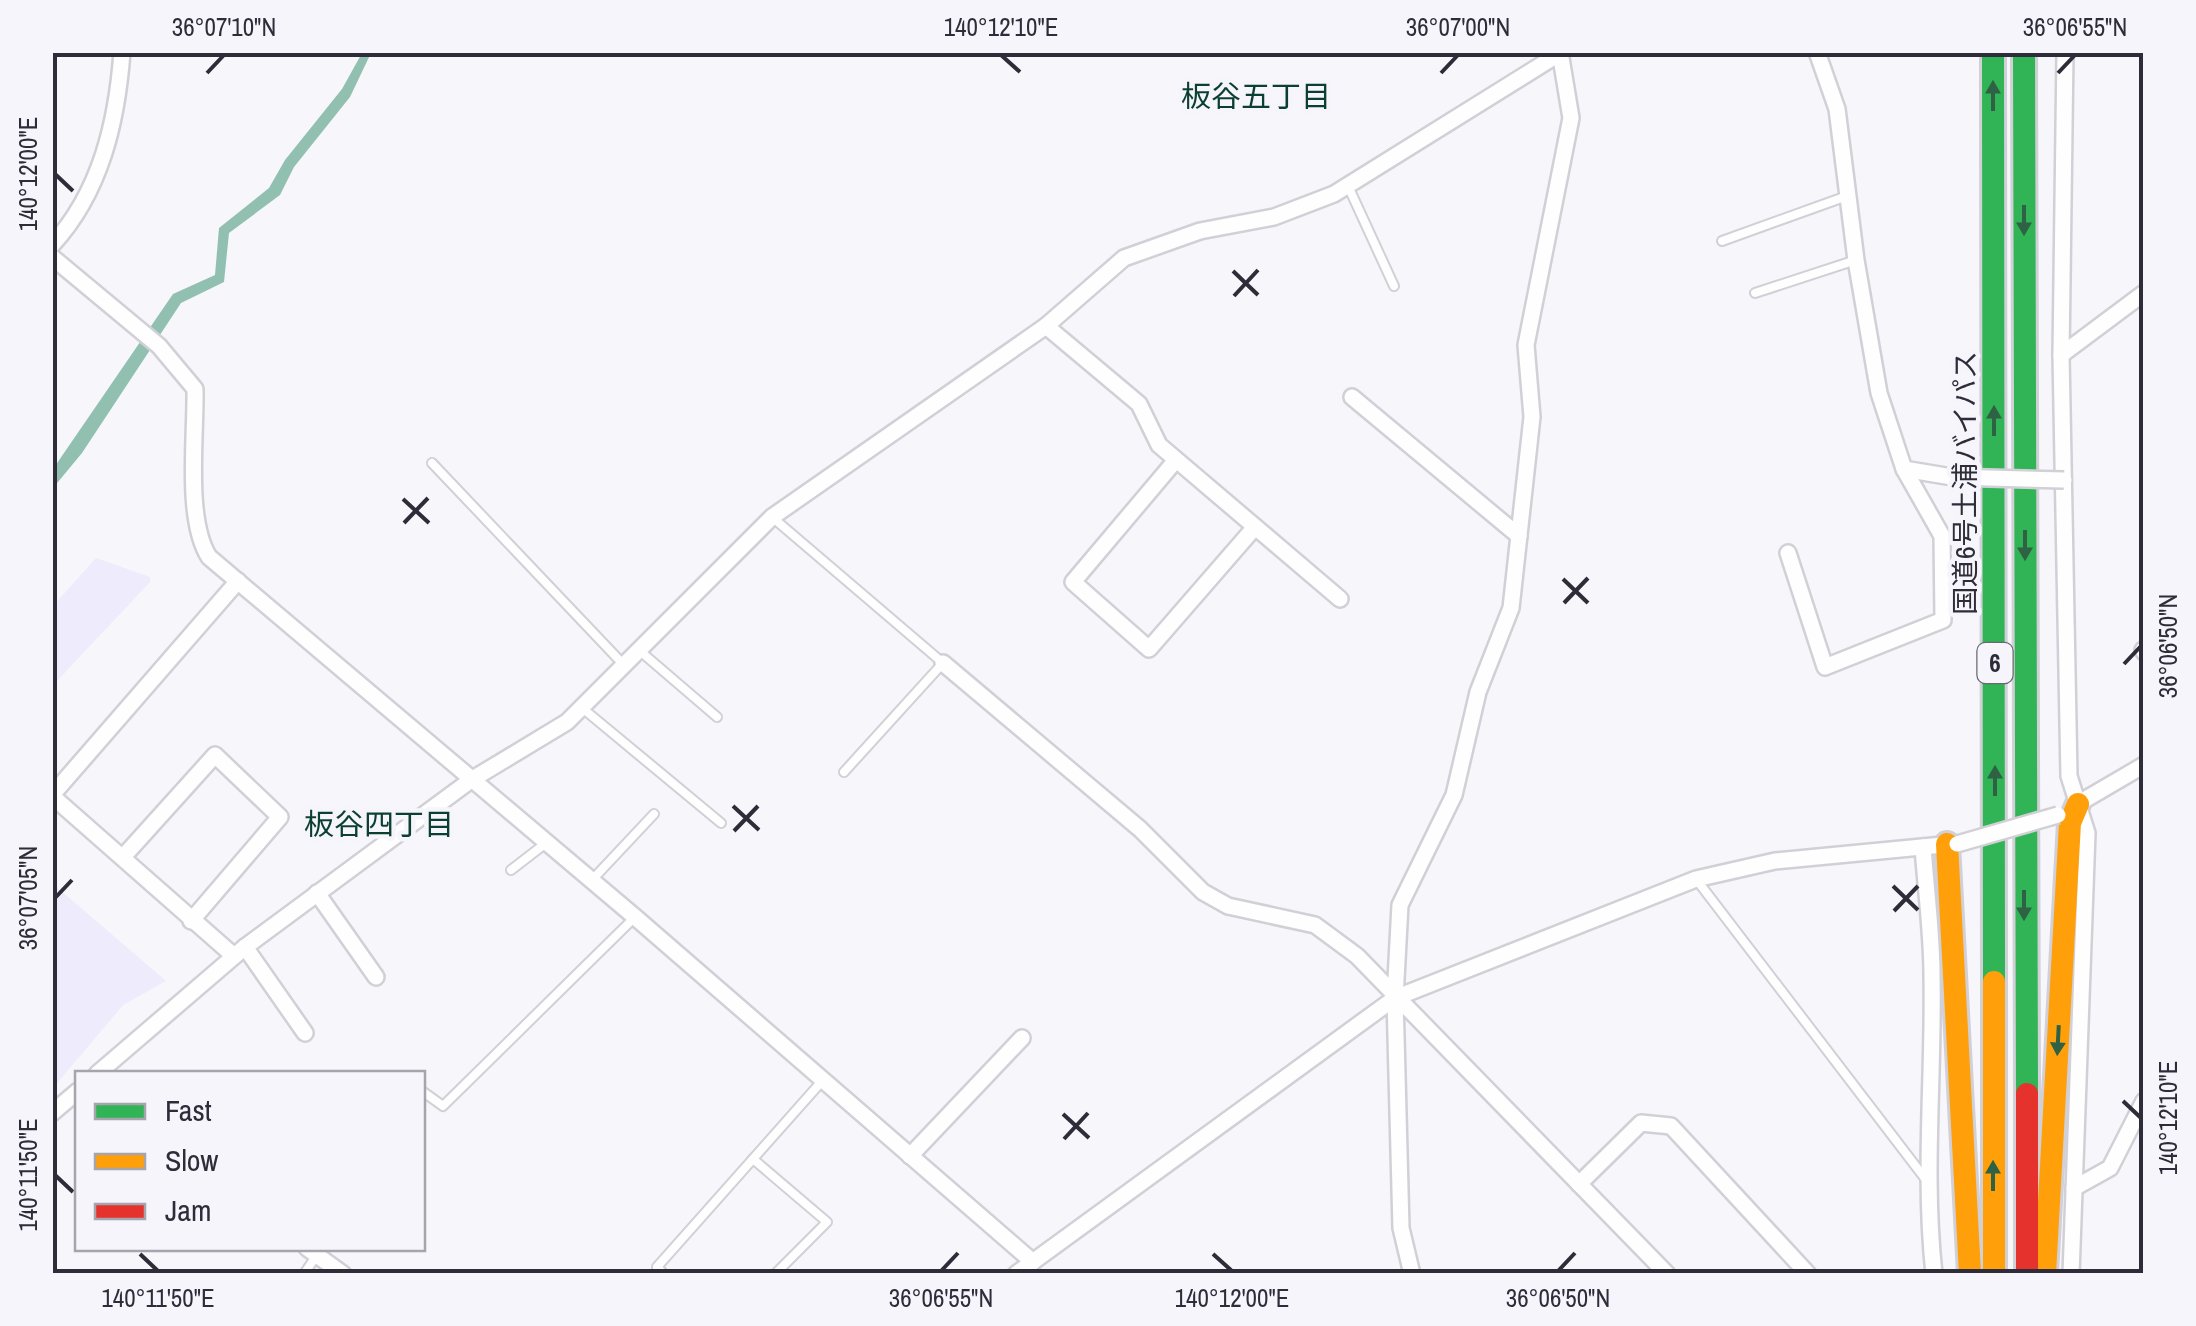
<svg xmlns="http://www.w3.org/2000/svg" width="2196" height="1326" font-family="'Archivo Narrow','Noto Sans JP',sans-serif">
<rect width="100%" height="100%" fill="#f7f6fa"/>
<!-- green -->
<g fill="#eeebfc">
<polygon points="96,558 150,577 150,582 53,685 53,606"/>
<polygon points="53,884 166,981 123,1005 53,1088"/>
</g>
<!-- water -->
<polygon fill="#92c0b0" points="362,53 371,53 350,97 294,167 280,195 229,233 224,282 181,303 82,453 53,488 53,469 173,294 215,275 219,228 269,188 285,160 342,89"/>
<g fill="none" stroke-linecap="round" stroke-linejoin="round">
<!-- lane casing -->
<g stroke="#d1d0d7" stroke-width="12">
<g id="lane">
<polyline points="1348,186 1394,286"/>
<polyline points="1722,241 1847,196"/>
<polyline points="1755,293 1856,260"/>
<polyline points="432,463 622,663"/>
<polyline points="772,517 943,663 844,772"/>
<polyline points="640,651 717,717"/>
<polyline points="581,707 721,823"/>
<polyline points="511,870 546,843"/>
<polyline points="1696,879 1927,1181"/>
<polyline points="592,880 654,814"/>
<polyline points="422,1091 443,1106 635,917"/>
<polyline points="753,1159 827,1222 775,1274"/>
<polyline points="304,1274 317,1255"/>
<polyline points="664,1274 657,1267 823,1080"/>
</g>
</g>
<!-- street casing -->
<g stroke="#d1d0d7" stroke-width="20">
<g id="street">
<polyline points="1817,52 1837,109 1856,260 1879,393 1904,469 1952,477"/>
<polyline points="2065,52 2061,355 2069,776 2087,833 2071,1274"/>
<path d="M52,245C101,192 117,121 122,52"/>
<path d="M52,257L159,346L195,389C196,437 185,519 209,557L635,917L1033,1262"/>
<polyline points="1046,326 1139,404 1159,445 1340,599"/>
<polyline points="2061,355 2144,293"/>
<polyline points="1352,397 1519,536"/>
<polyline points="1176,460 1073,582 1149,649 1255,527"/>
<polyline points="1788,553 1825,667 1943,620 1942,536 1904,469"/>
<polyline points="2143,650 2144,652"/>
<polyline points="943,663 1140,829 1203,892 1228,906 1315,925 1357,956 1667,1274"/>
<polyline points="52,795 238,581"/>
<polyline points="52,796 234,956"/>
<polyline points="2074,806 2144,765"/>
<path d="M1923,847C1926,890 1932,933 1932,976C1934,1075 1923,1174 1934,1274"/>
<polyline points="123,857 215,755 280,817 191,921"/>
<polyline points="317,893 376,977"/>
<polyline points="245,947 305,1033"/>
<polyline points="97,1074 245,947 471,780 567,722 772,517 1046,326 1124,258 1200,231 1274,217 1334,194 1562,52"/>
<polyline points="52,1113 78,1091"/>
<polyline points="910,1156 1022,1038"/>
<polyline points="1579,1184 1641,1123 1671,1126 1808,1274"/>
<polyline points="2074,1188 2110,1168 2144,1101"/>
<polyline points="307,1248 343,1274"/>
<polyline points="1016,1274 1395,998 1696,879 1775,861 1953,844"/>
<polyline points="1412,1274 1401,1228 1395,998 1400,905 1454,795 1478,692 1511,608 1532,417 1526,345 1571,118 1560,52"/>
</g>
</g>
<!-- fast casing -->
<g stroke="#d1d0d7" stroke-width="28">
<g id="fast">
<polyline points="1993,52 1994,982"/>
<polyline points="2024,52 2027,1094"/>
</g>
</g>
<!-- slow casing -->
<g stroke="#d1d0d7" stroke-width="28">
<g id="slow">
<polyline points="1947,844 1970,1274"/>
<polyline points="1994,982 1994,1274"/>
<polyline points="2045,1274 2070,823 2078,804"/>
</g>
</g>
<!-- jam casing -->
<g stroke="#d1d0d7" stroke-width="28">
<polyline id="jam" points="2027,1094 2027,1274"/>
</g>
<!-- lane -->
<use href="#lane" stroke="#fefefe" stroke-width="8"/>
<!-- street -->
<use href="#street" stroke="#fefefe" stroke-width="15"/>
<!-- fast -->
<use href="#fast" stroke="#30b455" stroke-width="22"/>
<!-- slow -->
<use href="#slow" stroke="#ff9f0a" stroke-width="22"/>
<!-- jam -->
<use href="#jam" stroke="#e5322d" stroke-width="22"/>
<!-- street-bridge casing -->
<g stroke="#d1d0d7" stroke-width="20" stroke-linecap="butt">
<g id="street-bridge">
<polyline points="1952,477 2064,480"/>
<polyline points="1957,844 2058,815"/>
</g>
</g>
<!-- street-bridge -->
<use href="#street-bridge" stroke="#fefefe" stroke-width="15"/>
</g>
<!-- one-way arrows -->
<defs><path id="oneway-solid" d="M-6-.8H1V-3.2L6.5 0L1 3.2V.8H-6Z" transform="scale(2.5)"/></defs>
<g fill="#2f6244">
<use href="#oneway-solid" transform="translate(1993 96) rotate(-90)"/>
<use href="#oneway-solid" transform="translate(2024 220) rotate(90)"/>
<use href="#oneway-solid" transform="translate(1994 421) rotate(-90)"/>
<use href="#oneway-solid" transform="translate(2025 545) rotate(90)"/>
<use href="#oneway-solid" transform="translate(1995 781) rotate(-90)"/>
<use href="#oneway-solid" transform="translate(2024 905) rotate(90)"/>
<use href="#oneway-solid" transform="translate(2058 1040) rotate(93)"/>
<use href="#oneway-solid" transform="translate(1993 1176) rotate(-90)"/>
</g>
<!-- ticks -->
<path fill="none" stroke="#2e2c38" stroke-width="4" d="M1001,55L1020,72M207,73L224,55M1441,73L1458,55M2058,73L2075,55M55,174L73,191M1233,271L1258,295M1234,296L1258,270M403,499L429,523M404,523L428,498M1563,579L1588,603M1564,603L1588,578M2124,664L2141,646M733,806L759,830M734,831L758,806M1893,886L1918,910M55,898L72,880M1894,911L1918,886M2123,1101L2141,1118M1063,1114L1089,1138M1064,1139L1088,1113M55,1175L73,1192M140,1254L158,1271M1213,1254L1232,1271M941,1271L958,1253M1558,1271L1575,1253"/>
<g text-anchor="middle" stroke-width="9" stroke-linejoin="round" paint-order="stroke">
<!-- shield labels -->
<rect fill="#f6f5fb" stroke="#6a6872" stroke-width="2.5" x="1977.5" y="643" width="35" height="40" rx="8"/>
<g font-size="25" font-weight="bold" fill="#2e2c38">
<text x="1995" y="672">6</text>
</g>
<!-- street labels -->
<g font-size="28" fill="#2e2c38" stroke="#f6f5fb">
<text transform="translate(1965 483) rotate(-90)" y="10">国道6号土浦バイパス</text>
</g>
<!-- neighbourhood labels -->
<g font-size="30" fill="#0b3f30" stroke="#f6f5fb">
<text x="1256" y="107">板谷五丁目</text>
<text x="379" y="835">板谷四丁目</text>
</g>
</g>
<!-- border -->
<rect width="2196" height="1326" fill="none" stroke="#f6f5fb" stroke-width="110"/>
<!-- legend -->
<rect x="75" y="1071" width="350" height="180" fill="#f6f5fb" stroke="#a6a5ad" stroke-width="2.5"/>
<rect x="95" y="1104" width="50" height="15" fill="#30b455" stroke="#a6a5ad" stroke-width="2.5"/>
<text x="165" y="1121" font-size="30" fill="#2e2c38">Fast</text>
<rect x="95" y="1154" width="50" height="15" fill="#ff9f0a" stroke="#a6a5ad" stroke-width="2.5"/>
<text x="165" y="1171" font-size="30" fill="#2e2c38">Slow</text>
<rect x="95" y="1204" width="50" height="15" fill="#e5322d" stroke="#a6a5ad" stroke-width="2.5"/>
<text x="165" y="1221" font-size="30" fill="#2e2c38">Jam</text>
<rect x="55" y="55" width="2086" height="1216" fill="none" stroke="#2e2c38" stroke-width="4"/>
<g font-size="25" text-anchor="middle" fill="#2e2c38">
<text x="224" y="36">36°07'10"N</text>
<text x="1001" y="36">140°12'10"E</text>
<text x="1458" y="36">36°07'00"N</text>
<text x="2075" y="36">36°06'55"N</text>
<text transform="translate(28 174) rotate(-90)" y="9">140°12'00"E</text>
<text transform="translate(2168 646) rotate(-90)" y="9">36°06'50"N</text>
<text transform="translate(28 898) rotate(-90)" y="9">36°07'05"N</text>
<text transform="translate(2168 1118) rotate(-90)" y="9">140°12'10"E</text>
<text transform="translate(28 1175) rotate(-90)" y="9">140°11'50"E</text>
<text x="158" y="1307">140°11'50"E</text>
<text x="941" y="1307">36°06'55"N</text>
<text x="1232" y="1307">140°12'00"E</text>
<text x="1558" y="1307">36°06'50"N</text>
</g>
</svg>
